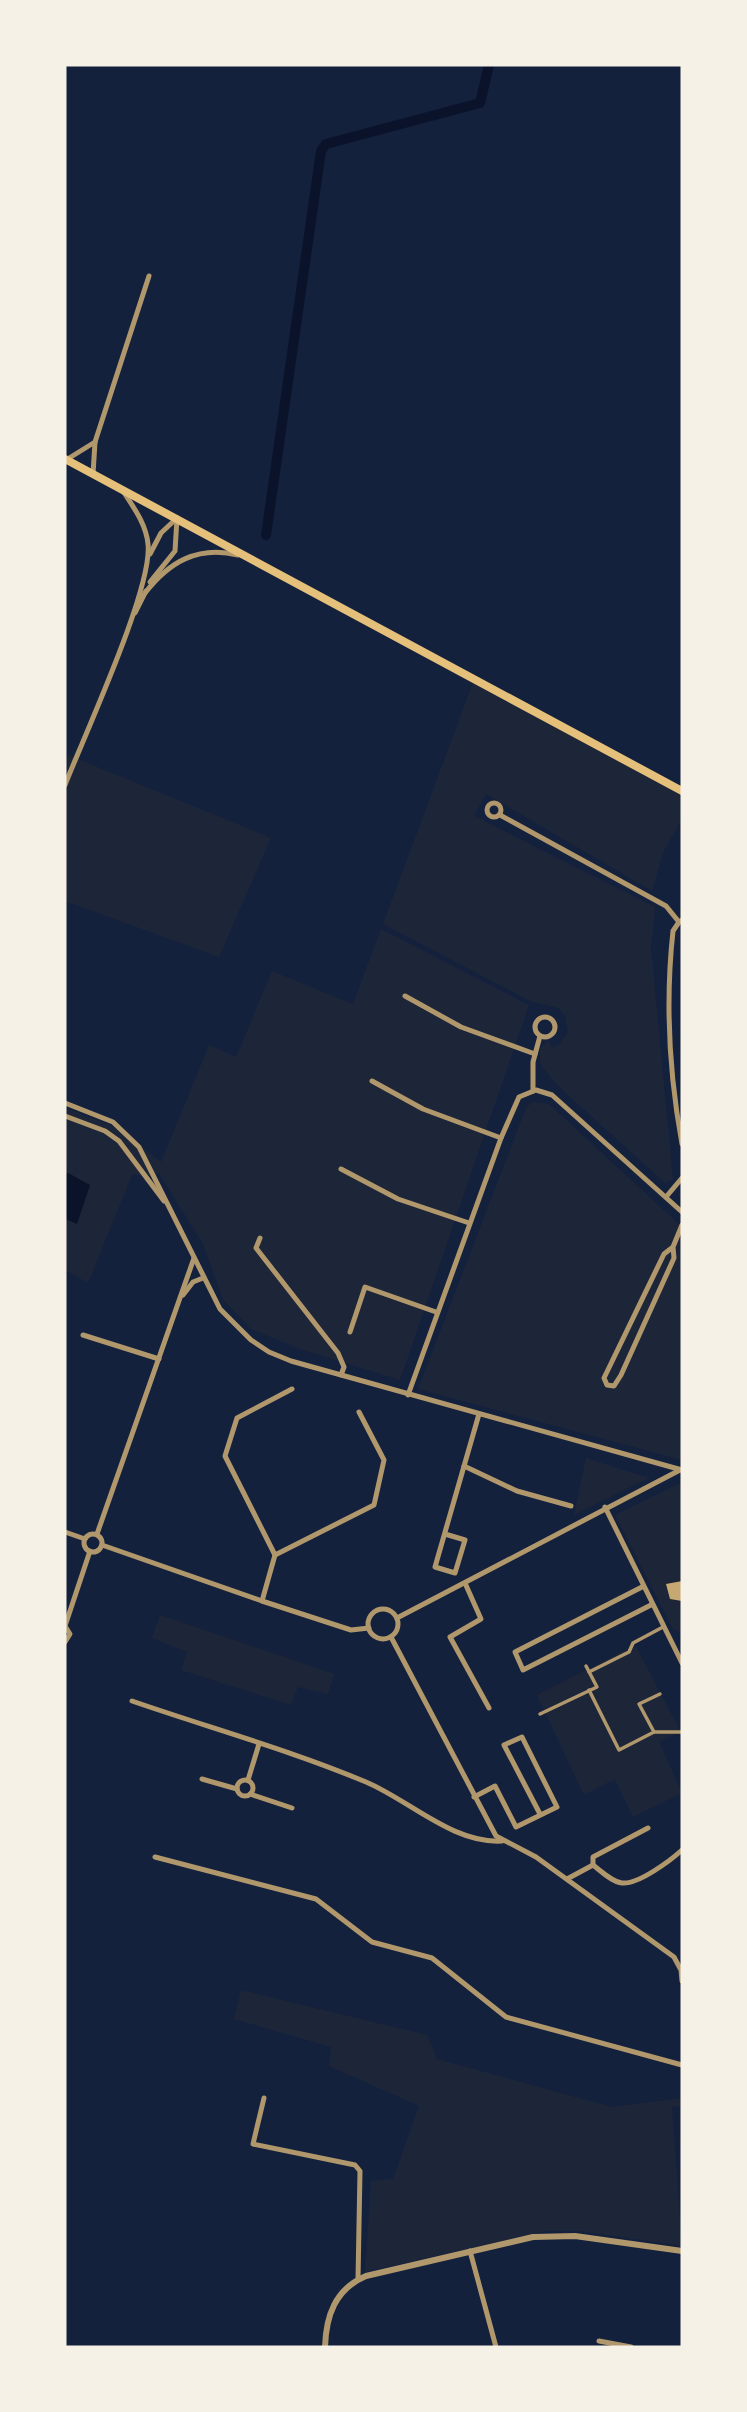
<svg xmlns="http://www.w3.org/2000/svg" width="747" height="2412" font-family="Raleway,sans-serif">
<rect width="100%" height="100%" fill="#14213d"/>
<!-- green -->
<g fill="#1d2539">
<polygon points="475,677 682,789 682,819 663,853 652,891 486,794 474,816 655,907 651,948 673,1180 665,1183 558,1086 540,1064 540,1049 548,1040 552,1048 560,1044 568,1032 565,1016 558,1008 530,1001 383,924"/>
<polygon points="68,755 271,838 219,957 65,901 65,763"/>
<polygon points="381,929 529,1005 400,1380 300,1349 251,1329 223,1300 203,1244 158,1172 156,1177 132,1175 88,1283 65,1270 65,1108 118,1128 161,1162 209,1045 236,1057 272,971 353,1004"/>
<polygon points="532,1102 549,1104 682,1227 682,1460 418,1389 526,1108"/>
<polygon points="586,1458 649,1478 574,1515"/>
<polygon points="676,1485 682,1485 682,1633 673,1629 615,1515"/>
<polygon points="160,1615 334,1674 328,1694 298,1687 291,1705 181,1670 187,1652 152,1638"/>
<polygon points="635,1645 681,1732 659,1742 682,1793 633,1817 615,1779 584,1795 537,1695"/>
<polygon points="241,1990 427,2035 437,2059 612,2107 682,2098 682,2106 672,2107 682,2246 580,2231 546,2231 365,2272 371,2181 393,2179 419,2106 329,2066 331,2047 234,2019"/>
</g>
<!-- water -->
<polygon fill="#0b132b" points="68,1173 90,1185 77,1224 65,1219 65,1174"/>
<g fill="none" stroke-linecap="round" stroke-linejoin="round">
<!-- canal -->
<polyline stroke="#0b132b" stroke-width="10" points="266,535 321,151 326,144 480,103 489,65"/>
</g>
<!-- building -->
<polygon fill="#c6a872" points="682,1581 682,1601 670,1599 666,1584"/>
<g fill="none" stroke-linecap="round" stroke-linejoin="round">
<!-- pedestrian -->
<g stroke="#b1986c" stroke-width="3.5">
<polyline points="589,1672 629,1652 633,1643 663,1627"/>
<polyline points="589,1690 619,1750 654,1732 639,1704 660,1694"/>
<polyline points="540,1714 597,1687 586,1666"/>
<polyline points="654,1732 682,1732"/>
</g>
<!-- minor -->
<g stroke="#b1986c" stroke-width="5">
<polyline points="66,460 95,442"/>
<polyline points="93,474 95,442 149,276"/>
<polyline points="150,554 161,533 177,518"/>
<polyline points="150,582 175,551 177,518"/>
<path d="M145,593C169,562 198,545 238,555"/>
<polyline points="135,613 146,591"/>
<path d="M65,785C84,736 153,588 148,544C146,524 134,508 123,491"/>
<circle cx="494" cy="810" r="7"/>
<polyline points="500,815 666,906 679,922 682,920"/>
<path d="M679,922L673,931C665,1004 669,1073 682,1144"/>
<polyline points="405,996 461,1027 535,1054"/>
<circle cx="545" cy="1027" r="10"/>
<polyline points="372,1081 423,1109 501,1138"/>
<polyline points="533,1091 533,1062 540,1036"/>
<polyline points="65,1103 113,1122 139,1147 220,1309 251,1340 269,1352 291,1361 682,1470"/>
<polyline points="65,1116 105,1131 119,1141 164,1201"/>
<polyline points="341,1169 398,1199 469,1223"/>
<polyline points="666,1197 682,1178"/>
<polyline points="260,1238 256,1248 338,1353 344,1367 341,1375"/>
<polyline points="673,1247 664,1254 604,1378 607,1385 614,1386 621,1375 674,1258 673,1247 682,1225"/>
<polyline points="183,1295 193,1282 203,1278"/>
<polyline points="350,1332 365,1287 436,1312"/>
<polyline points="83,1335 159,1359"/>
<polyline points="408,1395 501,1138 519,1097 536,1090 552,1095 682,1212"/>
<polyline points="464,1466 517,1491 571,1506"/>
<polyline points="605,1507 682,1663"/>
<polyline points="65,1532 85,1539"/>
<circle cx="93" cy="1543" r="9"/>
<polyline points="97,1534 194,1258"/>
<polyline points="445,1534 465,1540 455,1573 435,1567 479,1414"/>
<polyline points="102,1545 262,1601"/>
<polyline points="275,1555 225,1456 237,1418 292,1389"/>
<polyline points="275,1555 374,1505 384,1460 359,1412"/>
<polyline points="275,1555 262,1601 351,1630 369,1628"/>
<polyline points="465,1583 481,1619 450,1637 489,1708"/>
<polyline points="642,1587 515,1652 523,1670 651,1605"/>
<circle cx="383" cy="1624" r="15"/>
<polyline points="397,1618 680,1470"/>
<polyline points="65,1626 90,1551"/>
<polyline points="65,1626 70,1634 65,1642"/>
<polyline points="391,1637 496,1836 536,1857 674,1957 681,1970 682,1981"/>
<path d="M132,1701C210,1728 290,1750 366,1782C409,1800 453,1844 502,1841"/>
<polyline points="202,1779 237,1789"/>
<circle cx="245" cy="1788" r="8"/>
<polyline points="248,1780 259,1744"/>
<polyline points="250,1794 292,1808"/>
<polyline points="474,1797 495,1786 516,1827 557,1807 522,1737 504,1745 540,1814"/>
<polyline points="155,1857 316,1899 372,1942 432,1958 506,2017 682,2065"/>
<polyline points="593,1865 593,1857 648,1828"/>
<path d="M567,1879L593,1865C601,1871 612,1882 622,1883C638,1885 671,1860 682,1850"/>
<polyline points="264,2098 253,2144 355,2165 360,2171 358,2279"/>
<polyline points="470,2251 496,2347"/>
<polyline points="599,2341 631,2347"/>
</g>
<!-- tertiary -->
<path stroke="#b1986c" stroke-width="6" d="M325,2347C326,2316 335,2289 366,2276L533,2237L575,2236L682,2251"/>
<!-- primary -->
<polyline stroke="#e5c07b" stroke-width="8" points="65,459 682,791"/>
</g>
<!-- border -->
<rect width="747" height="2412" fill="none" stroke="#f6f1e7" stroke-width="133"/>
</svg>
